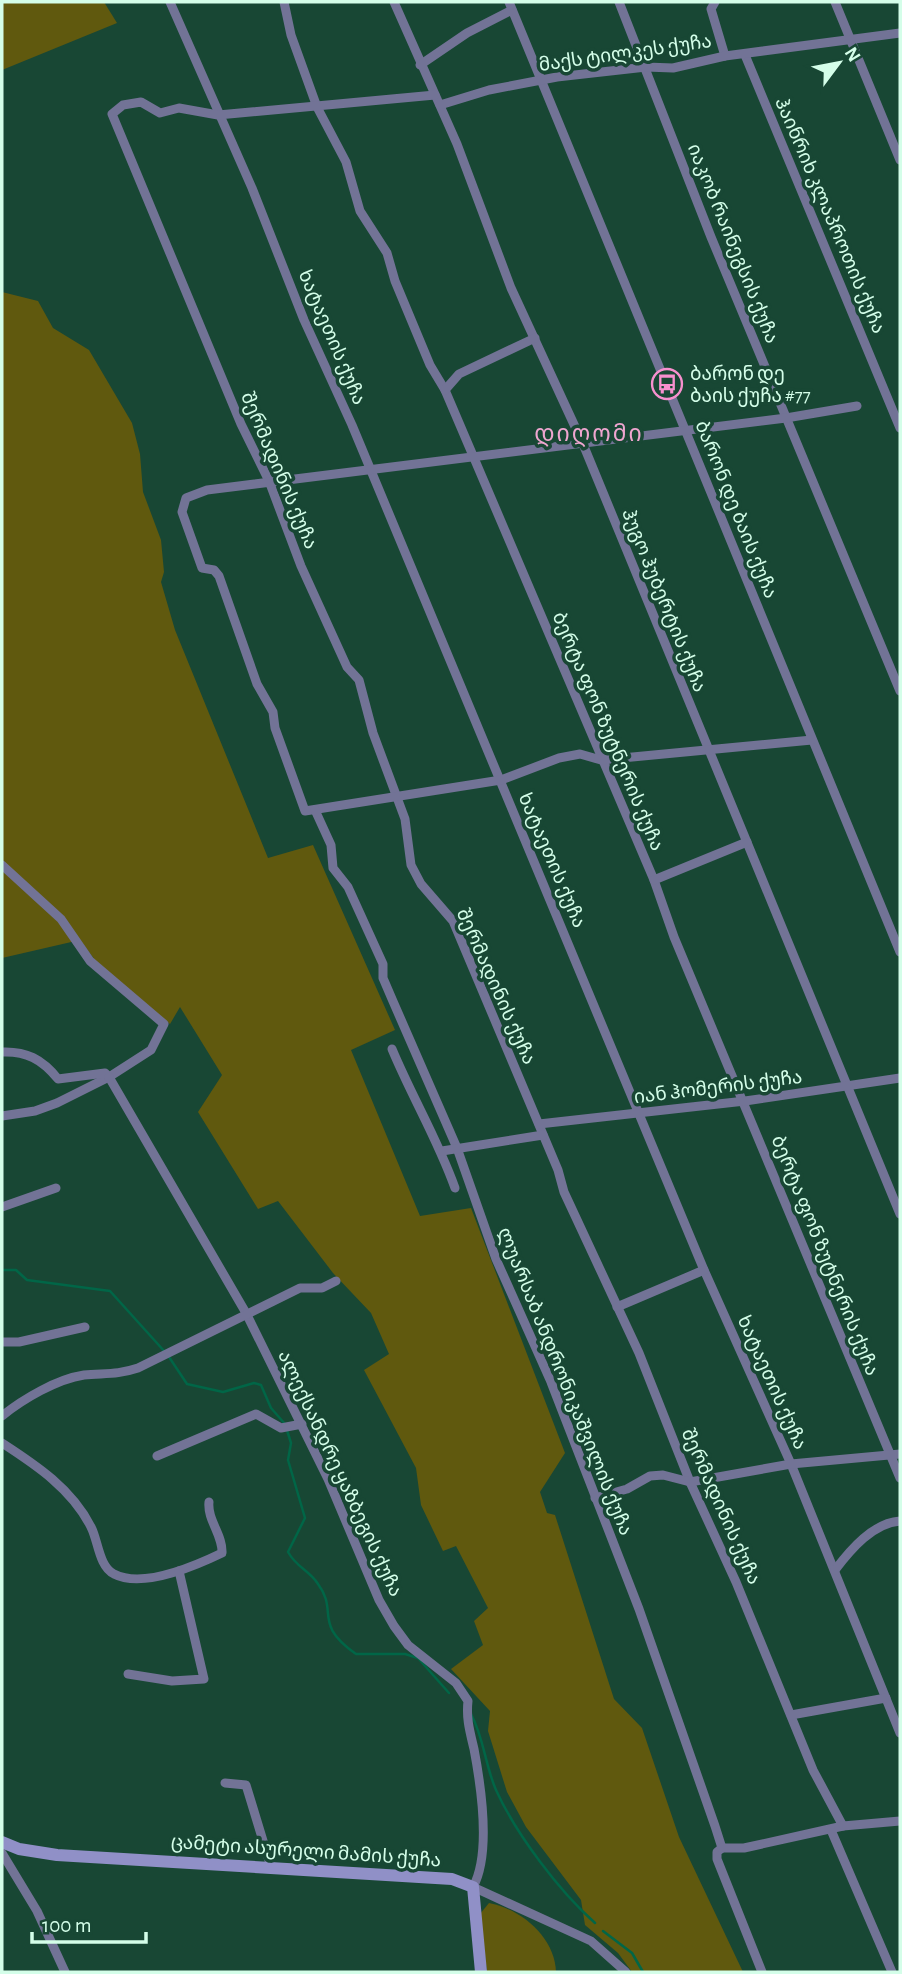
<svg xmlns="http://www.w3.org/2000/svg" width="902" height="1974" font-family="'Alegreya Sans','Noto Sans Georgian',sans-serif">
<rect width="100%" height="100%" fill="#184734"/>
<!-- green -->
<g fill="#60590e">
<polygon points="2,2 104,2 117,23 2,70"/>
<polygon points="2,292 38,301 53,328 89,350 132,423 140,454 143,492 161,540 164,572 161,582 175,630 268,858 313,845 395,1030 351,1050 420,1216 471,1208 565,1453 540,1492 547,1513 555,1515 614,1699 642,1728 679,1837 743,1972 632,1972 618,1953 585,1925 581,1900 526,1827 507,1792 488,1731 490,1711 451,1669 483,1645 474,1621 488,1608 456,1546 443,1551 421,1505 416,1468 364,1370 389,1354 371,1313 333,1273 278,1201 258,1209 198,1112 222,1075 180,1007 170,1024 98,964 80,940 2,958"/>
<path d="M489,1903C522,1909 555,1938 556,1972H487L480,1914Z"/>
</g>
<g fill="none" stroke-linecap="round" stroke-linejoin="round">
<!-- stream -->
<g stroke="#016647" stroke-width="2.5">
<polyline points="2,1270 16,1270 27,1280 110,1291 165,1352"/>
<path d="M169,1357L187,1384L223,1392L254,1383L261,1385L271,1408L285,1424L291,1443L288,1460L305,1518L288,1552C297,1568 309,1570 318,1584C339,1612 312,1623 356,1654H405L418,1658L449,1693"/>
<path d="M471,1714C484,1738 485,1765 496,1790C516,1834 559,1891 595,1923"/>
<polyline points="603,1931 632,1953 643,1972"/>
</g>
<!-- street -->
<g stroke="#727396" stroke-width="9">
<polyline points="170,2 252,188 304,320 352,425 704,1270 791,1464 900,1733"/>
<polyline points="284,2 291,35 317,107 346,162 360,211 387,253 395,281 430,365 445,390 654,880 674,937 900,1478"/>
<polyline points="394,2 457,144 511,288 583,444 900,1214"/>
<polyline points="509,2 900,952"/>
<polyline points="619,2 711,237 900,691"/>
<polyline points="715,2 711,9 725,56"/>
<polyline points="835,2 900,160"/>
<polyline points="745,55 900,428"/>
<polyline points="420,65 467,33 512,10"/>
<polyline points="435,95 218,115 179,108 160,113 141,102 123,105 112,114 241,424 269,481 301,566 347,667 359,680 373,733 405,819 411,865 421,884 453,921 558,1170 564,1192 639,1353 690,1482 736,1582 813,1770 843,1826"/>
<polyline points="440,105 489,90 557,77 646,67 673,68 725,56 900,33"/>
<polyline points="445,390 459,374 535,338"/>
<polyline points="812,740 601,760 580,754 559,758 501,780 305,811 275,728 273,712 257,684 219,576 214,570 202,568 182,512 186,498 207,490 786,418 857,406"/>
<polyline points="315,810 331,845 333,868 348,887 383,964 383,978 392,999 457,1148 496,1259 551,1382 639,1609 715,1826 722,1848 717,1852 717,1859 762,1972"/>
<polyline points="2,865 61,919 90,961 164,1024 151,1050 109,1077 57,1103 35,1111 2,1116"/>
<polyline points="654,880 747,842"/>
<path d="M392,1049C412,1097 438,1140 455,1188"/>
<path d="M2,1052C26,1051 42,1059 58,1079L105,1073L109,1077"/>
<path d="M109,1077L246,1313L328,1479L379,1600L394,1626L408,1645L456,1683L468,1701C466,1719 470,1732 474,1749C481,1786 491,1854 473,1887L591,1941L626,1972"/>
<polyline points="539,1124 745,1101 900,1078"/>
<polyline points="442,1151 543,1135"/>
<polyline points="2,1207 56,1188"/>
<polyline points="617,1307 704,1270"/>
<polyline points="2,1342 19,1342 85,1327"/>
<path d="M2,1416C23,1399 57,1379 84,1375C105,1373 117,1375 138,1368L300,1288H322L336,1281"/>
<path d="M2,1443C36,1465 72,1489 91,1527C98,1540 99,1567 114,1574C143,1589 195,1566 222,1553C223,1535 207,1520 209,1502"/>
<polyline points="157,1456 256,1414 281,1428 302,1424"/>
<polyline points="595,1498 627,1489 650,1476 663,1475 690,1482 791,1464 900,1454"/>
<path d="M835,1570C851,1549 873,1523 900,1521"/>
<polyline points="128,1674 172,1681 204,1679 179,1571"/>
<polyline points="791,1715 886,1698"/>
<polyline points="225,1783 246,1785 271,1867"/>
<polyline points="831,1830 892,1972"/>
<polyline points="722,1848 744,1848 843,1826 900,1821"/>
<polyline points="2,1853 37,1911 65,1972"/>
</g>
<!-- secondary -->
<polyline stroke="#9090c7" stroke-width="12" points="2,1842 19,1849 57,1855 452,1879 473,1887 481,1972"/>
</g>
<!-- icons -->
<defs>
<g id="bus-ring" transform="scale(1.575)"><circle r="9.5" fill="#184734" stroke="#f790ce" stroke-width="1.5"/><path d="M-5-6H5V4H4V6H2V4H-2V6H-4V4H-5ZM-3.5-4V0h7V-4ZM-3.5 1.2v1.5H-2V1.2ZM2 1.2v1.5H3.5V1.2Z" fill="#f790ce"/></g>
</defs>
<g fill-rule="evenodd">
<use href="#bus-ring" x="667" y="384"/>
</g>
<g text-anchor="middle" stroke-width="7" stroke-linejoin="round" paint-order="stroke">
<!-- street labels -->
<g font-size="19" fill="#d4fee9" stroke="#184734">
<text transform="translate(625 52) rotate(-8)" y="7">მაქს ტილკეს ქუჩა</text>
<text transform="translate(831 215) rotate(67)" y="7">ჰაინრიხ კლაპროთის ქუჩა</text>
<text transform="translate(734 243) rotate(68)" y="7">იაკობ რაინეგსის ქუჩა</text>
<text transform="translate(333 337) rotate(67)" y="7">ხატაეთის ქუჩა</text>
<text transform="translate(280 470) rotate(67)" y="7">შერმადინის ქუჩა</text>
<text transform="translate(737 509) rotate(68)" y="7">ბარონ დე ბაის ქუჩა</text>
<text transform="translate(665 600) rotate(68)" y="7">ჰუგო ჰუბერტის ქუჩა</text>
<text transform="translate(609 731) rotate(67)" y="7">ბერტა ფონ ზუტნერის ქუჩა</text>
<text transform="translate(553 860) rotate(67)" y="7">ხატაეთის ქუჩა</text>
<text transform="translate(497 986) rotate(66)" y="7">შერმადინის ქუჩა</text>
<text transform="translate(718 1086) rotate(-7)" y="7">იან ჰომერის ქუჩა</text>
<text transform="translate(826 1255) rotate(68)" y="7">ბერტა ფონ ზუტნერის ქუჩა</text>
<text transform="translate(566 1381) rotate(68)" y="7">ლუარსაბ ანდრონიკაშვილის ქუჩა</text>
<text transform="translate(773 1382) rotate(66)" y="7">ხატაეთის ქუჩა</text>
<text transform="translate(341 1473) rotate(65)" y="7">ალექსანდრე ყაზბეგის ქუჩა</text>
<text transform="translate(722 1506) rotate(66)" y="7">შერმადინის ქუჩა</text>
<text transform="translate(306 1850) rotate(4)" y="7">ცამეტი ასურელი მამის ქუჩა</text>
</g>
<!-- poi labels -->
<g font-size="19" fill="#d4fee9" stroke="#184734" text-anchor="start">
<text x="690" y="380">ბარონ დე<tspan x="690" dy="22">ბაის ქუჩა #77</tspan></text>
</g>
<!-- quarter labels -->
<g font-size="23" letter-spacing="2" fill="#efa6d0" stroke="#184734">
<text x="589" y="441">დიღომი</text>
</g>
</g>
<!-- border -->
<rect width="902" height="1974" fill="none" stroke="#d4fee9" stroke-width="7"/>
<!-- north arrow -->
<g transform="translate(839 63) rotate(58)" stroke="#184734" stroke-width="5" paint-order="stroke">
<path d="M0-5L12 26L0 18L-12 26Z" fill="#d4fee9"/>
<text y="-10" font-size="19" font-weight="bold" text-anchor="middle" fill="#d4fee9">N</text>
</g>
<!-- scale -->
<path d="M32 1932v10h114v-10" fill="none" stroke="#d4fee9" stroke-width="3.5"/>
<text x="42" y="1932" font-size="21" fill="#d4fee9" stroke="#184734" stroke-width="5" paint-order="stroke">100 m</text>
</svg>
